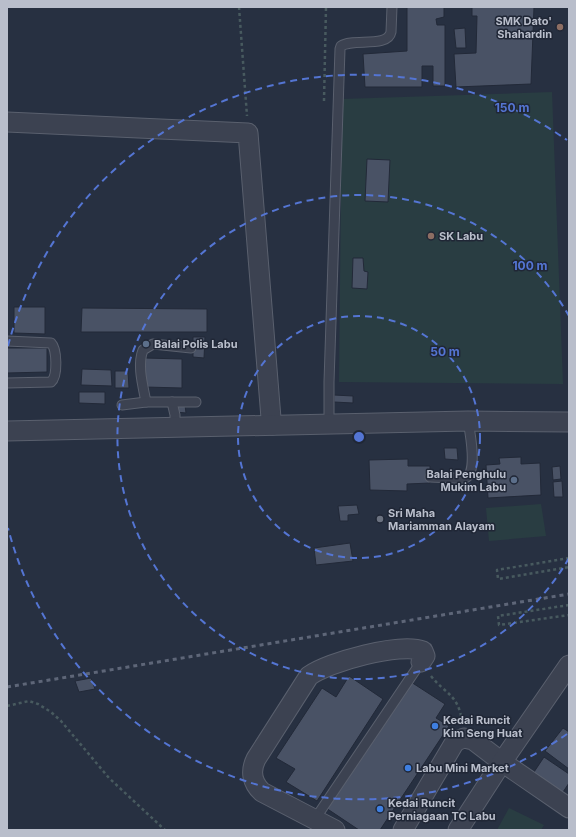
<svg xmlns="http://www.w3.org/2000/svg" width="576" height="837" font-family="Inter,sans-serif">
<rect width="100%" height="100%" fill="#273041"/>
<!-- green -->
<g fill="#293d42">
<polygon points="552,92 563,384 339,382 342,99"/>
<polygon points="541,504 546,536 489,541 486,508"/>
<polygon points="509,808 544,825 541,830 497,830"/>
</g>
<!-- building -->
<g fill="#495265" stroke="#222938">
<polygon points="407,7 444,7 444,17 436,19 437,25 445,25 445,86 433,86 433,66 422,66 422,87 365,87 363,54 407,51"/>
<polygon points="472,7 534,7 531,84 456,87 454,54 476,53 477,16 472,16"/>
<polygon points="465,28 466,48 456,48 454,29"/>
<polygon points="367,159 390,160 388,202 365,201"/>
<polygon points="353,258 363,258 364,271 368,272 367,289 352,288"/>
<polygon points="14,307 45,307 45,334 14,333"/>
<polygon points="82,308 207,309 207,332 81,332"/>
<polygon points="193,337 205,337 204,358 193,357"/>
<polygon points="7,348 47,348 47,372 7,373"/>
<polygon points="145,358 182,359 182,388 145,387"/>
<polygon points="82,369 111,370 112,386 81,385"/>
<polygon points="115,371 128,371 129,388 115,388"/>
<polygon points="79,392 105,392 105,404 79,403"/>
<polygon points="334,395 353,396 353,403 334,402"/>
<polygon points="176,404 185,405 186,413 176,412"/>
<polygon points="444,448 457,448 458,460 445,459"/>
<polygon points="521,457 521,464 540,463 541,495 488,498 486,465 500,464 499,458"/>
<polygon points="408,459 408,466 430,466 430,483 407,484 407,491 370,490 369,460"/>
<polygon points="560,466 561,479 553,480 552,467"/>
<polygon points="562,481 563,497 554,497 553,482"/>
<polygon points="357,505 359,514 348,515 348,521 340,521 338,506"/>
<polygon points="350,543 353,561 316,565 314,548"/>
<polygon points="349,676 383,699 317,801 286,782 295,769 276,758 322,688 336,697"/>
<polygon points="91,678 95,689 79,692 75,681"/>
<polygon points="411,682 445,704 436,718 449,726 380,830 359,830 326,808"/>
<polygon points="563,728 569,732 569,769 545,751"/>
<polygon points="544,757 569,774 569,783 561,795 532,775"/>
</g>
<g fill="none" stroke-linecap="round" stroke-linejoin="round">
<!-- service casing -->
<g stroke="#5a606e" stroke-width="11">
<g id="service">
<path d="M7,341L51,343C57,349 58,376 51,382L7,383"/>
<path d="M146,402C143,386 137,365 143,350L153,344L191,348"/>
<polyline points="172,402 175,415 175,428"/>
<polyline points="122,405 146,402 196,402"/>
<path d="M329,423V382L340,49L341,46C353,38 388,48 391,32L392,7"/>
<path d="M430,477C439,477 457,479 465,478C478,474 470,432 468,421"/>
<polyline points="315,819 421,662"/>
</g>
</g>
<!-- minor casing -->
<g stroke="#5a606e" stroke-width="21">
<g id="minor">
<polyline points="7,122 248,133 271,418 273,425"/>
<polyline points="7,431 468,421 569,422"/>
<path d="M335,830L262,792C252,783 250,771 256,759L309,676C328,662 401,642 423,651L425,656L421,662"/>
<polyline points="403,830 453,745 456,741 464,738 473,740 502,762 569,808"/>
<polyline points="458,830 502,762 569,665"/>
</g>
</g>
<!-- path -->
<g stroke="#485a5f" stroke-width="2.5" stroke-dasharray="3 3" stroke-linecap="butt">
<polyline points="239,7 247,116"/>
<polyline points="324,101 326,7"/>
<polyline points="569,558 497,570 498,579 569,567"/>
<polyline points="569,605 498,616 499,625 569,615"/>
<path d="M431,676C445,694 458,694 462,721"/>
<polyline points="7,706 29,701 38,704 51,712 61,721 109,778 165,830"/>
</g>
<!-- service -->
<use href="#service" stroke="#3c4251" stroke-width="9"/>
<!-- minor -->
<use href="#minor" stroke="#3c4251" stroke-width="19"/>
<!-- rail -->
<polyline stroke="#5e6678" stroke-width="3" stroke-dasharray="4 4" stroke-linecap="butt" points="7,687 569,594"/>
</g>
<!-- distance rings -->
<g fill="none" stroke="#5475d3" stroke-width="2" stroke-dasharray="7 5">
<circle cx="359" cy="437" r="121"/>
<path d="M569 558A242 242 0 1 1 569 316"/>
<path d="M567 734A363 363 0 0 1 8 528M8 346A363 363 0 0 1 567 140"/>
</g>
<!-- markers -->
<g fill="#8d6e63" stroke="#202736" stroke-width="1.5">
<circle cx="560" cy="27" r="4"/>
<circle cx="431" cy="236" r="4"/>
</g>
<g fill="#5c6f8a" stroke="#202736" stroke-width="1.5">
<circle cx="146" cy="344" r="4"/>
<circle cx="514" cy="480" r="4"/>
</g>
<circle fill="#6b7280" stroke="#202736" stroke-width="1.5" cx="380" cy="519" r="4"/>
<g fill="#3f7fe0" stroke="#202736" stroke-width="1.5">
<circle cx="435" cy="726" r="4"/>
<circle cx="408" cy="768" r="4"/>
<circle cx="380" cy="809" r="4"/>
</g>
<g text-anchor="middle" stroke-width="3" stroke-linejoin="round" paint-order="stroke">
<!-- poi labels -->
<g font-size="11" font-weight="bold" fill="#b9becb" stroke="#202736" text-anchor="start">
<text x="552" y="25" text-anchor="end">SMK Dato'<tspan x="552" dy="13">Shahardin</tspan></text>
<text x="439" y="240">SK Labu</text>
<text x="154" y="348">Balai Polis Labu</text>
<text x="506" y="478" text-anchor="end">Balai Penghulu<tspan x="506" dy="13">Mukim Labu</tspan></text>
<text x="388" y="517">Sri Maha<tspan x="388" dy="13">Mariamman Alayam</tspan></text>
<text x="443" y="724">Kedai Runcit<tspan x="443" dy="13">Kim Seng Huat</tspan></text>
<text x="416" y="772">Labu Mini Market</text>
<text x="388" y="807">Kedai Runcit<tspan x="388" dy="13">Perniagaan TC Labu</tspan></text>
</g>
</g>
<circle cx="359" cy="437" r="6" fill="#5475d3" stroke="#202736" stroke-width="2"/>
<g font-size="12" text-anchor="middle" font-weight="bold" fill="#5475d3" stroke="#202736" stroke-width="3" stroke-linejoin="round" paint-order="stroke">
<text x="512" y="112">150 m</text>
<text x="530" y="270">100 m</text>
<text x="445" y="356">50 m</text>
</g>
<!-- border -->
<rect width="576" height="837" fill="none" stroke="#b9becb" stroke-width="16"/>
</svg>
